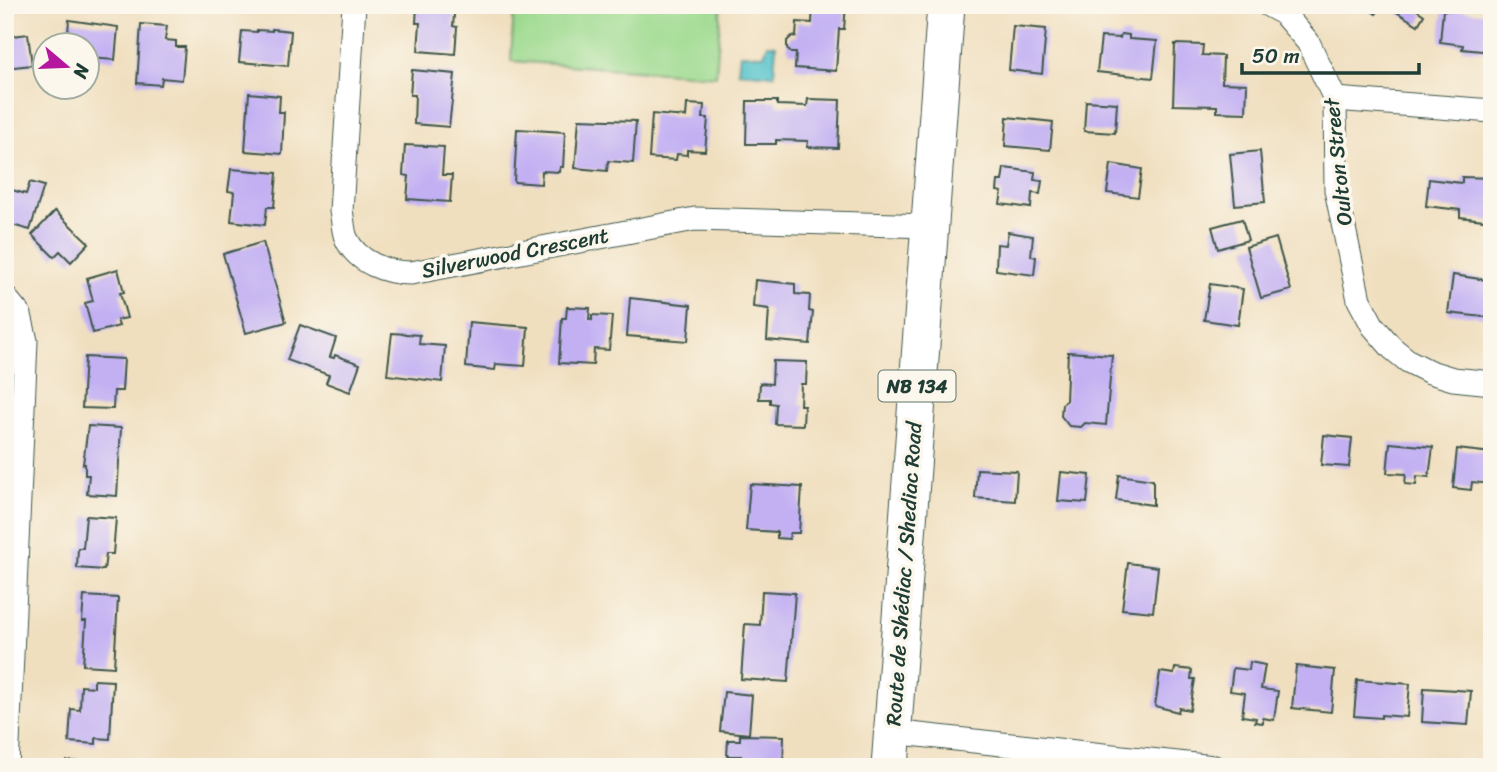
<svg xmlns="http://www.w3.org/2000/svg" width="1497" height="772" font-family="Sriracha,sans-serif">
<rect width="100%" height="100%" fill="#fbf7ec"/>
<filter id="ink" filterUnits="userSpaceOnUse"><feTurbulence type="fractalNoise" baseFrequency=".0143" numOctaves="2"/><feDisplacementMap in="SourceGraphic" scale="14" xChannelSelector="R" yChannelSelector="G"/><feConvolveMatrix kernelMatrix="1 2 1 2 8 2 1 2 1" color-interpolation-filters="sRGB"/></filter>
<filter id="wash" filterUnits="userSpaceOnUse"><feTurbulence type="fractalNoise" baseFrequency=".00686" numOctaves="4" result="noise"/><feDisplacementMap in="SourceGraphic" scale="28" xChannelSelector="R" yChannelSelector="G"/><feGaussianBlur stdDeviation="1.57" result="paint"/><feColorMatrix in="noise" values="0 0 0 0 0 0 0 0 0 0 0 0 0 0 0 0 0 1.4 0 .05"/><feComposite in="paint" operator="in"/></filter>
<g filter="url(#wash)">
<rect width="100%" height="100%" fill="#f0dfbf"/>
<!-- green -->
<polygon fill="#9dda8f" stroke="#5e8c62" stroke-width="2" points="514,5 721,5 716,76 511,61"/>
<!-- water -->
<polygon fill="#56c4cc" stroke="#3a8080" stroke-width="2" points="768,44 776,45 774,75 738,72 740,54 764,55"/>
<g id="blocks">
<!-- building -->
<g fill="#c2b0f3">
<polygon points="417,5 455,5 453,26 457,27 455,54 418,51 420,23 416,23"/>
<polygon points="813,5 846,5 844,29 839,29 836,71 795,68 796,53 791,53 787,48 787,41 792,36 796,37 797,22 812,23"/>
<polygon points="1363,5 1382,5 1376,14"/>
<polygon points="1385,5 1410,5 1424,15 1418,25"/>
<polygon points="1456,9 1492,15 1492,52 1462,49 1463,45 1440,42 1443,10 1456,11"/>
<polygon points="69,20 118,27 115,60 88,58 88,46 67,46"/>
<polygon points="141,24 167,26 165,40 176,41 176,47 185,47 182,80 162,78 161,85 137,83"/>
<polygon points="1013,26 1046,29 1042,74 1009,70"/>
<polygon points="272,29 291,31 288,66 239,62 242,31 257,32 257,30 272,31"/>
<polygon points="28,34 32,65 5,68 5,37"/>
<polygon points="1121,34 1129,35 1129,39 1157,41 1153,78 1097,72 1101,37 1120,38"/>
<polygon points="1175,44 1203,45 1202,55 1223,56 1222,83 1247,84 1246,113 1217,112 1217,106 1173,105"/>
<polygon points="412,70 455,74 449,127 414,124 415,95 410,95"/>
<polygon points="249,93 280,96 279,112 284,112 282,154 245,151"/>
<polygon points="808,99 840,100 838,148 807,147 808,141 776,140 776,144 746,144 747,101 777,101 777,105 807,106"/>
<polygon points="1086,101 1117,103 1115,133 1084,131"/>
<polygon points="687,104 704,105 703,118 708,118 705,151 687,150 687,155 677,154 676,160 649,158 652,114 686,117"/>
<polygon points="1007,117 1053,122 1050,150 1005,146"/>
<polygon points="579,119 636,121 633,163 608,161 607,171 575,168"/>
<polygon points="517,129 565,132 563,167 560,167 559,172 542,171 541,184 514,182"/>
<polygon points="405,145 444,147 442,175 452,175 450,202 407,199 409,176 403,175"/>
<polygon points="1260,151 1265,202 1235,205 1230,154"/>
<polygon points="1111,164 1142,169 1138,197 1107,193"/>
<polygon points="1004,168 1035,172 1034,180 1042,181 1040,194 1032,193 1031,208 1000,204 1002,192 997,191 998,181 1002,181"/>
<polygon points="231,169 277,173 274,207 267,207 265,225 231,221 234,192 228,191"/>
<polygon points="1462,177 1492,178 1492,221 1460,217 1460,210 1426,206 1429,179 1462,183"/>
<polygon points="30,182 44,186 30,230 5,223 5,188 26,194"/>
<polygon points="55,211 89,243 71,262 60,251 54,257 32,235"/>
<polygon points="1242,219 1248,240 1218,249 1212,227"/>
<polygon points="1008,232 1033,236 1031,256 1036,257 1034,275 996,270 997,244 1006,245"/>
<polygon points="1276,238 1291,290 1261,298 1246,247"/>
<polygon points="263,242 286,322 246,333 223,254"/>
<polygon points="118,269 124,292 120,293 127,318 117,320 119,326 93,333 85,303 93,301 87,278"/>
<polygon points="1488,269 1492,269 1492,318 1448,313 1453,275 1487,280"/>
<polygon points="755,280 795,284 795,294 810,295 809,311 813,312 810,344 767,340 769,309 753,307"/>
<polygon points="1210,284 1243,289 1238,325 1204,320"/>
<polygon points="630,298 691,305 688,341 627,336"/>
<polygon points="567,307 590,308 589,319 592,320 592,315 612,316 609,350 594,349 593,365 559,363 562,318 566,318"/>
<polygon points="469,322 528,327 525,366 496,364 495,370 466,367"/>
<polygon points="300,325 336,338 330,357 334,358 335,355 360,364 350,392 326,383 329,375 287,360"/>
<polygon points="392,333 420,335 419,344 445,346 442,382 387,375"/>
<polygon points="1068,352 1112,355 1106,425 1085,423 1081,427 1069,426 1061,416 1062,404 1066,401"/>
<polygon points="85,357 124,359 122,391 114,391 113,409 82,408"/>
<polygon points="773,361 807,362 806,384 801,384 800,405 804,405 803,425 775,424 776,404 770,403 770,399 759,399 760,383 772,384"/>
<polygon points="88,426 121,428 117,496 87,494 89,475 85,475 85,464 83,464"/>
<polygon points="1324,435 1352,438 1349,467 1321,465"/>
<polygon points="1390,443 1433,447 1429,477 1417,476 1416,485 1405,484 1406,474 1387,473"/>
<polygon points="1457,449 1492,453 1492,484 1472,482 1471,490 1453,488"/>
<polygon points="977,469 1017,471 1015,501 975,498"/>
<polygon points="1061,472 1090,475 1087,503 1058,501"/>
<polygon points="1119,475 1153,480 1153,505 1116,500"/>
<polygon points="750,484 802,487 799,533 790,533 789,539 777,538 777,532 746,530"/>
<polygon points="86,516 116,518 113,554 106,554 104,570 77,568 78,548 83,548"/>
<polygon points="1128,563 1158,567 1153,612 1122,609"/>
<polygon points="762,591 795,593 788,682 741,679 745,624 760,625"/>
<polygon points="84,596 118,598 114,667 83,665 86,621 82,621"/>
<polygon points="1250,662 1265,665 1261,689 1278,691 1274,720 1263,718 1263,723 1255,722 1256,718 1242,716 1245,693 1230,691 1233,668 1249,670"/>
<polygon points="1296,666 1335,670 1331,712 1292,708"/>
<polygon points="1175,668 1192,670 1191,679 1195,679 1190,710 1179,708 1178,712 1155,706 1160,672 1174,674"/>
<polygon points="94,680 113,681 110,739 96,738 96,744 69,742 71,709 80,710 81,686 94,687"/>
<polygon points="1357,680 1410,684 1407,717 1381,715 1381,718 1354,716"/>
<polygon points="1424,688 1471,691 1468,725 1422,722"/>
<polygon points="724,692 752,695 749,734 720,731"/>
<polygon points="740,735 784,736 783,767 740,767 741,756 727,756 728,740 740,740"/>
<polygon points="67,761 99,763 99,767 66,767"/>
</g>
</g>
</g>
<g filter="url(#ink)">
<use href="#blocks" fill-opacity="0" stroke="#3e5549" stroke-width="2"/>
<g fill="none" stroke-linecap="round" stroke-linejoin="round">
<!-- minor casing -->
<g stroke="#3e5549" stroke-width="25">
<g id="minor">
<path d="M354,5L341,211C343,219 343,231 346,238C357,263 387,273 411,273L695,219L929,226"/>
<polyline points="1268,5 1283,13 1308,42 1335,99 1336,190 1359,300 1373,326 1392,348 1408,361 1430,372 1453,379 1492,383"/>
<polyline points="1335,99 1492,111"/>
<polyline points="5,297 20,315 26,341 7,767"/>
<polyline points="892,732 1214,767"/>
</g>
</g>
<!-- primary casing -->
<g stroke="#3e5549" stroke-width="39">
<polyline id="primary" points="890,767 946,5"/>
</g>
<!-- minor -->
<use href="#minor" stroke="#fff" stroke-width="23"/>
<!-- primary -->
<use href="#primary" stroke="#fff" stroke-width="37"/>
</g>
</g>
<g text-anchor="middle" stroke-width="7" stroke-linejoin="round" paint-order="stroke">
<!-- shield labels -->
<rect fill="#fbf7ec" stroke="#61756b" stroke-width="2" x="878.5" y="370.5" width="77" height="31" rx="5"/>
<g font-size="19" font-weight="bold" fill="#1f3d34">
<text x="917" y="393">NB 134</text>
</g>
<!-- street labels -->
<g font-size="21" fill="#1f3d34" stroke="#fbf7ec">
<text transform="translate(1338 162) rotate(-96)" y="7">Oulton Street</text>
<text transform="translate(515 253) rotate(-11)" y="7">Silverwood Crescent</text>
<text transform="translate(904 574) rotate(-86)" y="7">Route de Shédiac / Shediac Road</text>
</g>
</g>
<!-- margin -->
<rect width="1497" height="772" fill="none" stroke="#fbf7ec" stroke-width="28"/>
<!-- north arrow -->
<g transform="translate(66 66) rotate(109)"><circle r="33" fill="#fbf7ec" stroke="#a3ada2" stroke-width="2"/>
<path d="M0-5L12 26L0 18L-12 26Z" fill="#b5179e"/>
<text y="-10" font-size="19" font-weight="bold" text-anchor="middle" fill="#1f3d34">N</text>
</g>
<!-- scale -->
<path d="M1242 63v10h177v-10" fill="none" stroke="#1f3d34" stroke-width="3.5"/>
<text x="1252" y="63" font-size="21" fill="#1f3d34" stroke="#fbf7ec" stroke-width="5" paint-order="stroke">50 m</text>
</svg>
